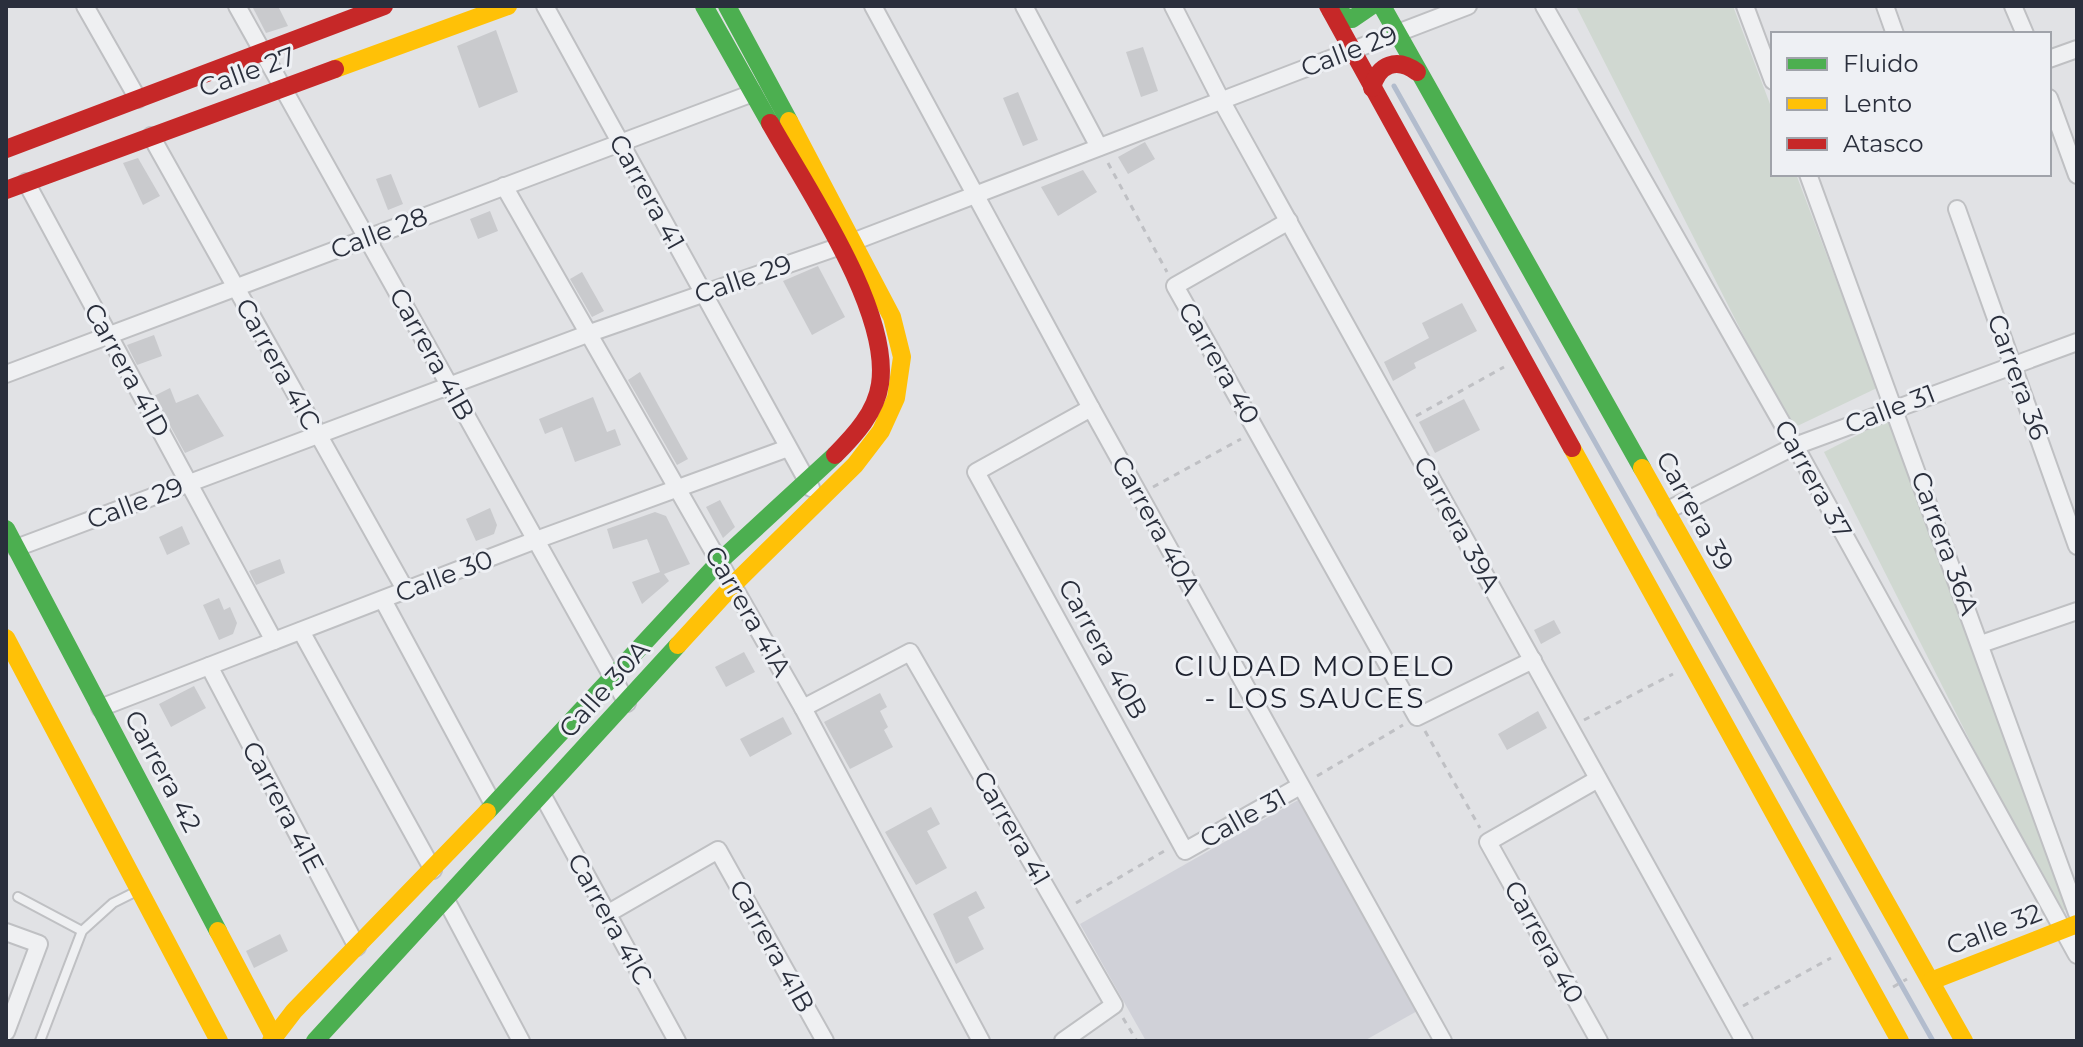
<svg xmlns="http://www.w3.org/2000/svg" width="2083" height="1047" font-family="Montserrat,sans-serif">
<rect width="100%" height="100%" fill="#e1e2e5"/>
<!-- built -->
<polygon fill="#d0d1d8" points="1300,799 1419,1010 1364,1041 1146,1041 1080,924"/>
<!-- green -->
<g fill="#d0d8d1">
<polygon points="1576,6 1733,6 1773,112 1773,174 1796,174 1877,388 1791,429"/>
<polygon points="1891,418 2069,908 2057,913 1824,452"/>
</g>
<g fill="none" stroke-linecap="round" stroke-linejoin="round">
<!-- stream -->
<polyline stroke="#b2bccd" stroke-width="5" points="1394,86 1933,1041"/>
</g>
<!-- building -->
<g fill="#c9cacd">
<polygon points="252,6 278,6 288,26 266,33"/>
<polygon points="496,30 518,92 479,108 457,46"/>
<polygon points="1143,47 1158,91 1141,97 1126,52"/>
<polygon points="1018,92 1038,140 1023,146 1003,98"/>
<polygon points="1145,142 1155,159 1128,174 1118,157"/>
<polygon points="138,158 160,196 143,205 123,163"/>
<polygon points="1083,170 1097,192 1058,216 1041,187"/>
<polygon points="391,174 403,204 388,210 376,179"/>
<polygon points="490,211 498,231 478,239 470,219"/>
<polygon points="818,266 845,317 812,335 783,281"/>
<polygon points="582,272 604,311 592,317 570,279"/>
<polygon points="1462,303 1477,331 1414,363 1416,368 1393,381 1384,362 1429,338 1422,323"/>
<polygon points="154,335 162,356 137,365 127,345"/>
<polygon points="640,372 688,459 677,465 628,380"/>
<polygon points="170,388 176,403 198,394 224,436 185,453 154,396"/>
<polygon points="593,397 607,432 615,429 621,445 575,462 562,427 545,434 539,419"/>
<polygon points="1464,399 1480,430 1435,453 1419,422"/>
<polygon points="720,500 735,527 723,538 706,507"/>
<polygon points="490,508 497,525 494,534 476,541 466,519"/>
<polygon points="655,512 666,516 690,564 664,574 669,581 642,604 632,582 660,572 647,539 613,549 607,529"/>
<polygon points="182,526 190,544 167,555 159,537"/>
<polygon points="280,559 285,573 256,585 249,571"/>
<polygon points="219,598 224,610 230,607 237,623 233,634 219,640 203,605"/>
<polygon points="1554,620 1561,633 1541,644 1534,630"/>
<polygon points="744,652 755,672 726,687 715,667"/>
<polygon points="194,686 206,708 171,727 159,704"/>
<polygon points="880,693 887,707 880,711 888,727 884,730 893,747 850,769 824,722"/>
<polygon points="1538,711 1547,728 1507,750 1498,734"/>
<polygon points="783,717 792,734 750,757 740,739"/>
<polygon points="931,807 940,824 927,831 947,868 916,885 885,832"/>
<polygon points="976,891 985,908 968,917 984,949 956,964 933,914"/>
<polygon points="280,934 288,951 254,968 246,951"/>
</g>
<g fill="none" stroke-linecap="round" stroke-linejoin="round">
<!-- lane casing -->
<g stroke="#bfc0c3" stroke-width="12">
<g id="lane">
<polyline points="18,897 82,931"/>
<polyline points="40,1041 82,931 113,903 135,892"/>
</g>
</g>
<!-- street casing -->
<g stroke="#bfc0c3" stroke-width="20">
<g id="street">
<polyline points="85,6 138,99"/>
<polyline points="237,6 627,703"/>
<polyline points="545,6 811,488"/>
<polyline points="873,6 1091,408 1443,1041"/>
<polyline points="1024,6 1099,147"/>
<polyline points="1173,6 1221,100 1744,1041"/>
<polyline points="1544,6 1795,446 2077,955"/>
<polyline points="1745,6 1773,81"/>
<polyline points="1885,6 1895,34"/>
<polyline points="2013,6 2025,34"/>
<polyline points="2049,59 2077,49"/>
<polyline points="2049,98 2077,175"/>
<polyline points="151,136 406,591"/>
<polyline points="1808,174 2077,913"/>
<polyline points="26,182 274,641"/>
<polyline points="504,186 803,708 981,1041"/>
<polyline points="1957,209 2077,546"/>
<polyline points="1289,221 1175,286 1417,717 1533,660"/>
<polyline points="6,374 753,93"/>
<polyline points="1091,408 976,472 1180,842 1185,851 1300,786"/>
<polyline points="1666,511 1795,446 2077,342"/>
<polyline points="16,548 590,333 855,241 1468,6"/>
<polyline points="383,600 493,804"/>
<polyline points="301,631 433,870"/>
<polyline points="1981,644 2077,611"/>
<polyline points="209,666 357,947"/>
<polyline points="100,708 536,540 788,448"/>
<polyline points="803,708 910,652 1114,1005 1063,1041"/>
<polyline points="1598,779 1488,842 1599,1041"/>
<polyline points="543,796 677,1041"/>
<polyline points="446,900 521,1041"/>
<polyline points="607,914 718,850 825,1041"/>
<polyline points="6,932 39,944 6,1032"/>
</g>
</g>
<!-- path -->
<g stroke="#bfc0c4" stroke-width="3" stroke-dasharray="6 6" stroke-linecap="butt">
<polyline points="1108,163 1167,272"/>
<polyline points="1416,416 1504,367"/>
<polyline points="1153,487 1241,439"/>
<polyline points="1584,720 1673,674"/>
<polyline points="1425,731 1480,828"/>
<polyline points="1317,776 1403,725"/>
<polyline points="1076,903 1166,850"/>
<polyline points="1893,987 1907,979"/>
<polyline points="1743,1006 1831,958"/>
<polyline points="1123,1018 1137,1041"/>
</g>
<!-- lane -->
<use href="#lane" stroke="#eff0f2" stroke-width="8"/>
<!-- street -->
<use href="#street" stroke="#eff0f2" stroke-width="16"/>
<!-- fast -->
<g stroke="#4caf50" stroke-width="18">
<polyline points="704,6 770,123"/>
<polyline points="727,6 789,121"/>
<polyline points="1382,6 1642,468"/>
<polyline points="1331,11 1352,19 1371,6"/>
<polyline points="6,529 218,931"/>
<polyline points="487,812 720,561 835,455"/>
<polyline points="315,1041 678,645"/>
</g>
<!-- slow -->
<g stroke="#ffc107" stroke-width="18">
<polyline points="335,69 508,6"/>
<polyline points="1572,448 1900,1041"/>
<polyline points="1642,468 1964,1041"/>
<polyline points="6,638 219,1041"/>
<polyline points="678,645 734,584 855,465 881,431 896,398 902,357 892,317 789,121"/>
<polyline points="218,931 274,1037"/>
<polyline points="1931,981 2077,924"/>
<polyline points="271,1041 294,1011 487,812"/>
</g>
<!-- jam -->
<g stroke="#c62828" stroke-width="18">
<polyline points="1328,6 1572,448"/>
<path d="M1372,88C1378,64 1397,57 1417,72"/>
<path d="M770,123C806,187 891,311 880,384C876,412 855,435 835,455"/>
<polyline points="6,149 384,6"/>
<polyline points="6,190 335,69"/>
</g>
</g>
<g text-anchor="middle" stroke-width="6" stroke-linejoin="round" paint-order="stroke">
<!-- street labels -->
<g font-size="26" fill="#2a2f3c" stroke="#eef0f4">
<text transform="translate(1349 51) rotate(-21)" y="9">Calle 29</text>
<text transform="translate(247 72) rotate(-20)" y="9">Calle 27</text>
<text transform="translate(647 192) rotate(61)" y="9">Carrera 41</text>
<text transform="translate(379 233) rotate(-21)" y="9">Calle 28</text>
<text transform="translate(743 279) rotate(-19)" y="9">Calle 29</text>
<text transform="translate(432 354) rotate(61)" y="9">Carrera 41B</text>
<text transform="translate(1219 363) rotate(60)" y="9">Carrera 40</text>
<text transform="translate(278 364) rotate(61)" y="9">Carrera 41C</text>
<text transform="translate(127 370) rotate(61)" y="9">Carrera 41D</text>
<text transform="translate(2018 377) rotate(70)" y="9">Carrera 36</text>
<text transform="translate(1890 409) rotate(-21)" y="9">Calle 31</text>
<text transform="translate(1813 479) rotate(61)" y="9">Carrera 37</text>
<text transform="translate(135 503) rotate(-21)" y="9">Calle 29</text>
<text transform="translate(1695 511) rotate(61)" y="9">Carrera 39</text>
<text transform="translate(1457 524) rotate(61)" y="9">Carrera 39A</text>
<text transform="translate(1156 525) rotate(61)" y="9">Carrera 40A</text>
<text transform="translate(1945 543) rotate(70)" y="9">Carrera 36A</text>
<text transform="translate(444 576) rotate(-21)" y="9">Calle 30</text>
<text transform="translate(748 611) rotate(60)" y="9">Carrera 41A</text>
<text transform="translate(1103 649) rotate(61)" y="9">Carrera 40B</text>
<text transform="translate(604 689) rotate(-48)" y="9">Calle 30A</text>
<text transform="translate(163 771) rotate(62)" y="9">Carrera 42</text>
<text transform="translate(283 807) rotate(62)" y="9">Carrera 41E</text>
<text transform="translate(1243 818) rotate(-29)" y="9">Calle 31</text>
<text transform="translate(1012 828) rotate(60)" y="9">Carrera 41</text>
<text transform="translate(610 919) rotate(61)" y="9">Carrera 41C</text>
<text transform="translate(1994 929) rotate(-21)" y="9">Calle 32</text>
<text transform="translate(1544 942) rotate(61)" y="9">Carrera 40</text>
<text transform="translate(772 946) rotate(61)" y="9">Carrera 41B</text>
</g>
<!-- neighbourhood labels -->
<g font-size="28" letter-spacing="2" fill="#1c202d" stroke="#eef0f4">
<text x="1315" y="676">CIUDAD MODELO<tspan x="1315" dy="32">- LOS SAUCES</tspan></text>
</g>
</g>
<!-- border -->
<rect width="2083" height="1047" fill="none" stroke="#2a2f3c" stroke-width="16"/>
<!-- legend -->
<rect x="1771" y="32" width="280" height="144" fill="#eef0f4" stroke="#a0a3aa" stroke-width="2"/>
<rect x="1787" y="58" width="40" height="12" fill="#4caf50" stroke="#a0a3aa" stroke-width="2"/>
<text x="1843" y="72" font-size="24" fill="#2a2f3c">Fluido</text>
<rect x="1787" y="98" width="40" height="12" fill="#ffc107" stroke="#a0a3aa" stroke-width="2"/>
<text x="1843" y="112" font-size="24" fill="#2a2f3c">Lento</text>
<rect x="1787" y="138" width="40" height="12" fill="#c62828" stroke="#a0a3aa" stroke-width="2"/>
<text x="1843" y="152" font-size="24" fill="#2a2f3c">Atasco</text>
</svg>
